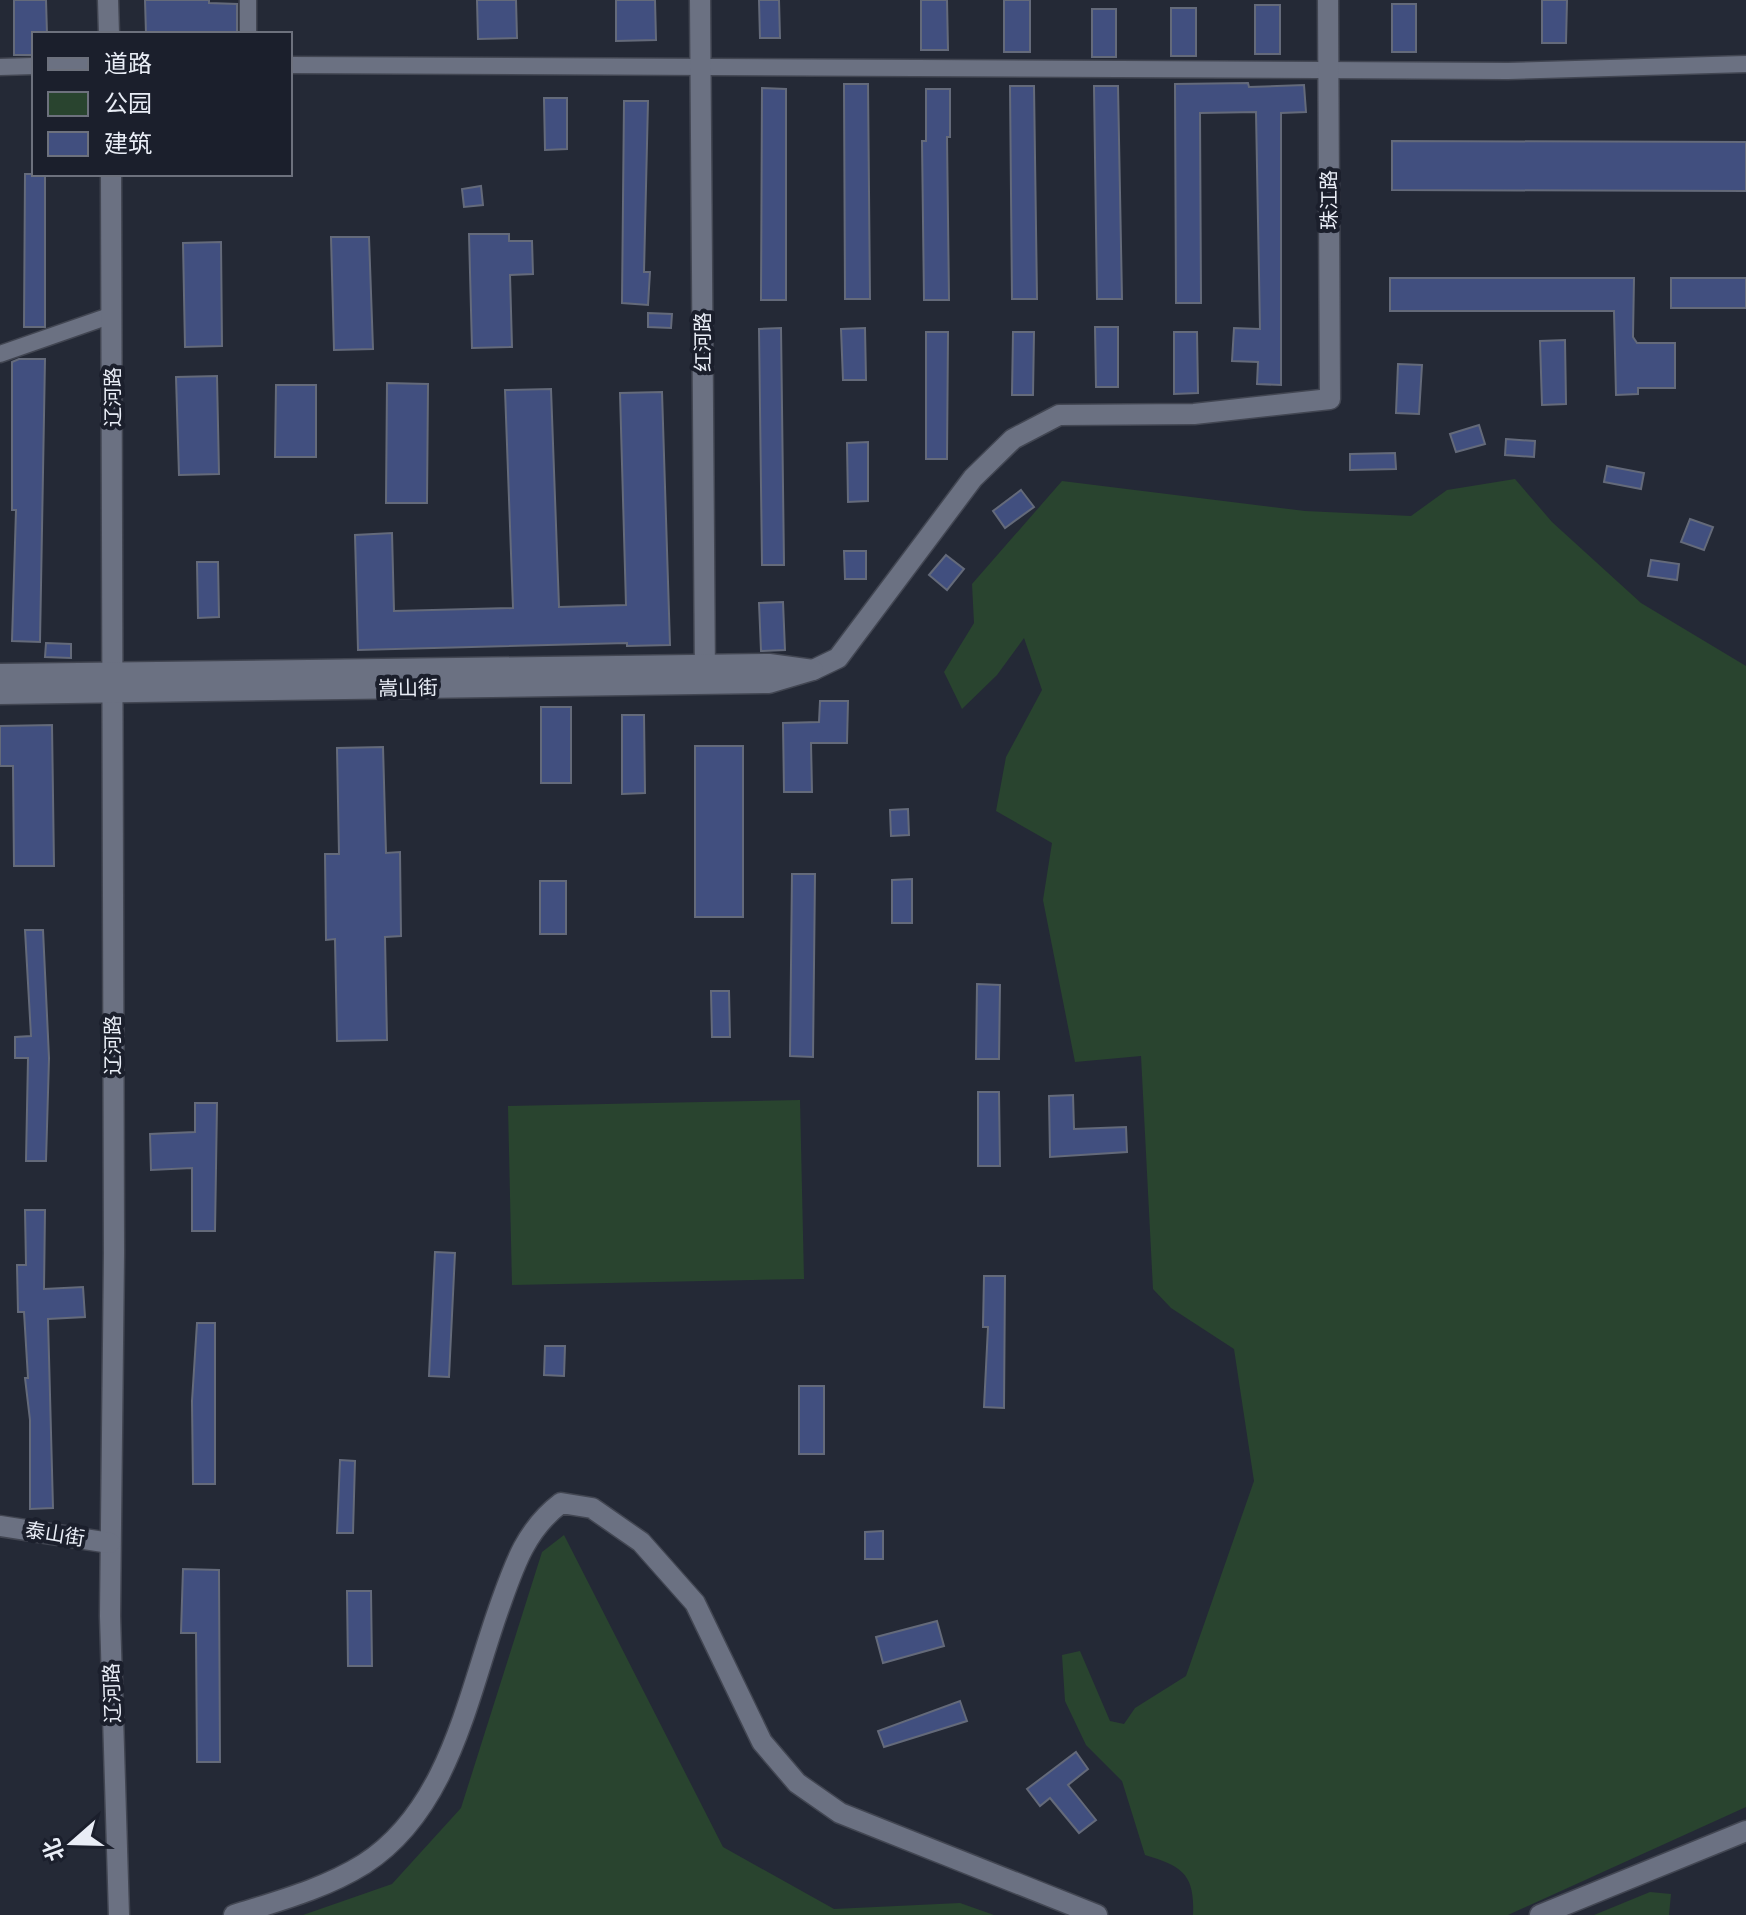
<svg xmlns="http://www.w3.org/2000/svg" width="1746" height="1915" font-family="Poppins,'Noto Sans SC',sans-serif">
<rect width="100%" height="100%" fill="#242936"/>
<!-- green -->
<g fill="#29442f">
<path d="M1515,479L1552,522L1641,603L1746,666V1807L1508,1915H1193C1195,1874 1182,1866 1145,1855L1122,1781L1086,1745L1065,1701L1062,1655L1080,1651L1110,1721L1124,1724L1135,1708L1186,1676L1254,1481L1234,1349L1171,1308L1153,1289L1141,1056L1075,1062L1043,900L1052,843L996,811L1006,757L1042,690L1024,638L997,675L962,709L944,672L974,623L972,584L1062,481L1305,511L1411,516L1447,490Z"/>
<polygon points="800,1100 804,1279 512,1285 508,1106"/>
<polygon points="564,1535 723,1847 834,1909 960,1903 994,1915 303,1915 392,1884 461,1808 542,1552"/>
<polygon points="1650,1892 1671,1894 1669,1915 1594,1915"/>
</g>
<!-- building -->
<g fill="#414f7f" stroke="#646a7a" stroke-width="2">
<polygon points="14,0 46,0 47,34 34,34 34,55 14,55"/>
<polygon points="145,0 209,0 209,3 237,4 237,34 146,34"/>
<polygon points="477,0 516,0 517,38 478,39"/>
<polygon points="616,0 655,0 656,40 616,41"/>
<polygon points="759,0 779,0 780,38 760,38"/>
<polygon points="921,0 947,0 948,50 921,50"/>
<rect x="1004" y="0" width="26" height="52"/>
<polygon points="1542,0 1567,0 1566,43 1542,43"/>
<rect x="1392" y="4" width="24" height="48"/>
<rect x="1255" y="5" width="25" height="49"/>
<rect x="1171" y="8" width="25" height="48"/>
<rect x="1092" y="9" width="24" height="48"/>
<polygon points="1248,83 1249,87 1304,85 1306,112 1281,113 1281,385 1257,384 1258,362 1232,361 1234,328 1260,329 1256,112 1200,113 1201,303 1176,303 1175,84"/>
<polygon points="844,84 868,84 870,299 845,299"/>
<polygon points="1010,86 1034,86 1037,299 1012,299"/>
<polygon points="1094,86 1118,86 1122,299 1097,299"/>
<polygon points="762,88 786,89 786,300 761,300"/>
<polygon points="926,89 950,89 950,137 947,137 949,300 924,300 922,141 926,141"/>
<polygon points="544,98 567,98 567,149 545,150"/>
<polygon points="624,101 648,101 644,272 650,272 648,305 622,303"/>
<polygon points="1392,141 1746,142 1746,191 1392,190"/>
<polygon points="25,174 45,174 45,327 24,327"/>
<polygon points="481,186 483,205 464,207 462,189"/>
<polygon points="469,234 509,234 509,241 532,241 533,274 510,275 512,347 472,348"/>
<polygon points="331,237 369,237 373,349 334,350"/>
<polygon points="221,242 222,346 185,347 183,243"/>
<polygon points="1390,278 1634,278 1633,337 1637,343 1675,343 1675,388 1638,388 1638,394 1616,395 1614,311 1390,311"/>
<rect x="1671" y="278" width="75" height="30"/>
<polygon points="648,313 672,314 671,328 648,327"/>
<polygon points="1095,327 1118,327 1118,387 1096,387"/>
<polygon points="781,328 784,565 762,565 759,329"/>
<polygon points="865,328 866,380 843,380 841,329"/>
<polygon points="926,332 948,332 947,459 926,459"/>
<polygon points="1013,332 1034,332 1033,395 1012,395"/>
<polygon points="1174,332 1197,332 1198,393 1174,394"/>
<polygon points="1565,340 1566,404 1542,405 1540,341"/>
<polygon points="19,359 45,359 40,642 12,641 16,510 12,510 12,362"/>
<polygon points="1398,364 1422,365 1419,414 1396,413"/>
<polygon points="217,376 219,474 179,475 176,377"/>
<polygon points="387,383 428,384 427,503 386,503"/>
<polygon points="276,385 316,385 316,457 275,457"/>
<polygon points="551,389 559,607 626,605 620,393 662,392 670,645 627,646 627,643 358,650 355,535 392,533 394,611 513,608 505,390"/>
<polygon points="1479,425 1485,444 1456,452 1450,434"/>
<polygon points="1506,439 1535,441 1534,457 1505,455"/>
<polygon points="868,442 868,501 848,502 847,443"/>
<polygon points="1395,453 1396,469 1350,470 1350,454"/>
<polygon points="1607,466 1644,473 1641,489 1604,482"/>
<polygon points="1021,490 1034,507 1005,528 993,511"/>
<polygon points="1690,519 1713,527 1704,550 1681,542"/>
<polygon points="844,551 866,551 866,579 845,579"/>
<polygon points="946,555 964,569 947,590 929,575"/>
<polygon points="1651,560 1679,564 1677,580 1648,576"/>
<polygon points="197,562 218,562 219,617 198,618"/>
<polygon points="783,602 785,650 761,651 759,603"/>
<polygon points="46,643 71,644 71,658 45,657"/>
<polygon points="820,701 848,701 847,743 811,743 812,792 784,792 783,723 819,722"/>
<rect x="541" y="707" width="30" height="76"/>
<polygon points="622,715 644,715 645,793 622,794"/>
<polygon points="52,725 54,866 14,866 13,766 0,766 0,726"/>
<rect x="695" y="746" width="48" height="171"/>
<polygon points="383,747 386,853 400,852 401,936 385,937 387,1040 337,1041 335,939 326,940 325,854 339,854 337,748"/>
<polygon points="908,809 909,835 891,836 890,810"/>
<polygon points="792,874 815,874 813,1057 790,1056"/>
<polygon points="912,879 912,923 892,923 892,880"/>
<rect x="540" y="881" width="26" height="53"/>
<polygon points="25,930 43,930 49,1058 46,1161 26,1161 28,1058 15,1058 15,1037 31,1036"/>
<polygon points="977,984 1000,985 999,1059 976,1059"/>
<polygon points="711,991 729,991 730,1037 712,1037"/>
<polygon points="978,1092 999,1092 1000,1166 978,1166"/>
<polygon points="1073,1095 1074,1129 1126,1127 1127,1152 1050,1157 1049,1096"/>
<polygon points="195,1103 217,1103 215,1231 192,1231 192,1168 151,1170 150,1134 195,1132"/>
<polygon points="25,1210 45,1210 44,1289 83,1287 85,1317 48,1319 53,1508 30,1509 30,1420 25,1378 28,1378 24,1312 18,1312 17,1265 26,1265"/>
<polygon points="435,1252 455,1253 449,1377 429,1376"/>
<polygon points="984,1276 1005,1276 1004,1408 984,1407 988,1327 983,1327"/>
<polygon points="197,1323 215,1323 215,1484 193,1484 192,1401"/>
<polygon points="545,1346 565,1346 564,1376 544,1375"/>
<rect x="799" y="1386" width="25" height="68"/>
<polygon points="340,1460 355,1461 353,1533 337,1533"/>
<polygon points="883,1531 883,1559 865,1559 865,1532"/>
<polygon points="183,1569 219,1570 220,1762 197,1762 196,1633 181,1633"/>
<polygon points="347,1591 371,1591 372,1666 348,1666"/>
<polygon points="937,1621 944,1646 883,1663 876,1637"/>
<polygon points="960,1701 967,1721 884,1747 878,1731"/>
<polygon points="1076,1752 1088,1769 1068,1785 1096,1820 1079,1833 1050,1798 1040,1806 1027,1789"/>
</g>
<g fill="none" stroke-linecap="round" stroke-linejoin="round">
<!-- minor casing -->
<g stroke="#424652" stroke-width="19">
<g id="minor">
<polyline points="248,0 248,34"/>
<polyline points="290,65 1508,71 1746,64"/>
<polyline points="0,67 34,66"/>
<polyline points="0,354 112,315"/>
</g>
</g>
<!-- tertiary casing -->
<g stroke="#424652" stroke-width="23">
<g id="tertiary">
<polyline points="108,0 109,34"/>
<polyline points="700,0 705,680"/>
<polyline points="111,174 114,1253 110,1616 119,1915"/>
<polyline points="813,670 838,658 973,478 1013,439 1059,415 1194,414 1330,399 1328,0"/>
<polyline points="0,1526 110,1543"/>
<path d="M234,1915C278,1901 324,1889 364,1864C448,1810 467,1699 498,1611C513,1569 524,1531 561,1503L592,1508L641,1542L695,1603L762,1742L797,1783L840,1813L1097,1915"/>
<polyline points="1540,1915 1746,1831"/>
</g>
</g>
<!-- secondary casing -->
<g stroke="#424652" stroke-width="23">
<polyline id="secondary" points="0,674 769,664 813,670 769,683 0,694"/>
</g>
<!-- minor -->
<use href="#minor" stroke="#6b7182" stroke-width="16"/>
<!-- tertiary -->
<use href="#tertiary" stroke="#6b7182" stroke-width="20"/>
<!-- secondary -->
<use href="#secondary" stroke="#6b7182" stroke-width="20"/>
</g>
<g text-anchor="middle" stroke-width="8" stroke-linejoin="round" paint-order="stroke">
<!-- street labels -->
<g font-size="20" fill="#e9edf6" stroke="#1b1f2c">
<text transform="translate(1329 200) rotate(-90)" y="7">珠江路</text>
<text transform="translate(703 342) rotate(-90)" y="7">红河路</text>
<text transform="translate(113 397) rotate(-90)" y="7">辽河路</text>
<text transform="translate(408 688) rotate(-1)" y="7">嵩山街</text>
<text transform="translate(113 1045) rotate(-90)" y="7">辽河路</text>
<text transform="translate(55 1534) rotate(9)" y="7">泰山街</text>
<text transform="translate(112 1693) rotate(-92)" y="7">辽河路</text>
</g>
</g>
<!-- legend -->
<rect x="32" y="32" width="260" height="144" fill="#1b1f2c" stroke="#6d717d" stroke-width="2"/>
<rect x="48" y="58" width="40" height="12" fill="#6b7182" stroke="#6d717d" stroke-width="2"/>
<text x="104" y="72" font-size="24" fill="#e9edf6">道路</text>
<rect x="48" y="92" width="40" height="24" fill="#29442f" stroke="#6d717d" stroke-width="2"/>
<text x="104" y="112" font-size="24" fill="#e9edf6">公园</text>
<rect x="48" y="132" width="40" height="24" fill="#414f7f" stroke="#6d717d" stroke-width="2"/>
<text x="104" y="152" font-size="24" fill="#e9edf6">建筑</text>
<!-- north arrow -->
<g transform="translate(72 1843) rotate(250)" stroke="#1b1f2c" stroke-width="6" paint-order="stroke">
<path d="M0-6L14 30L0 20L-14 30Z" fill="#e9edf6"/>
<text y="-12" font-size="22" font-weight="bold" text-anchor="middle" fill="#e9edf6">北</text>
</g>
</svg>
